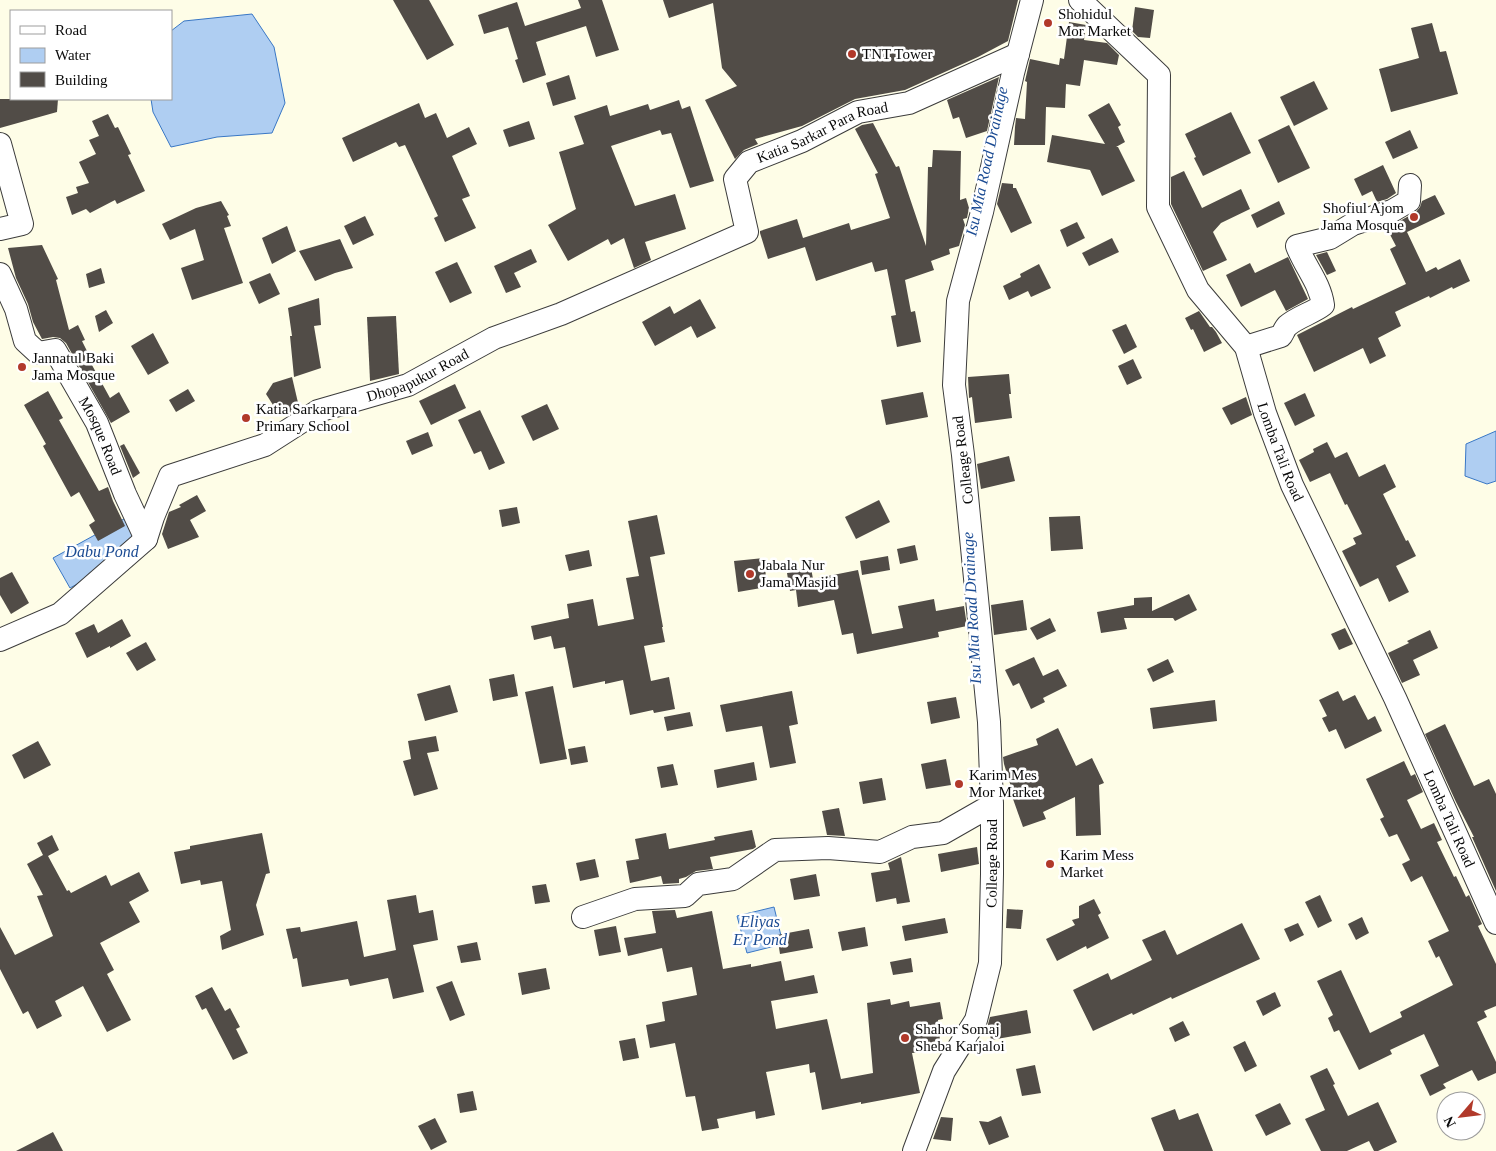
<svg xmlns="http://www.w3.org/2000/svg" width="1496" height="1151" font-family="Georgia,serif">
<rect width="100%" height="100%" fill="#fefde7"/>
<!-- water -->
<g fill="#afcef2" stroke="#3977c5">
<polygon points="252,14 274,47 285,103 272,133 217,137 171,147 153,112 151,99 171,99 171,31 184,21"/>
<polygon points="1496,431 1496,481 1487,484 1465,476 1466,444"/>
<polygon points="133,514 150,543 70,588 53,558"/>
<polygon points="774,907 783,944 747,953 737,916"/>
</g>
<!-- building -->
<g fill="#514c47">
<polygon points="393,0 429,0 454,45 427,60"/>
<polygon points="578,0 602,0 619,50 596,57 586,26 536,42 546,75 523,83 515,60 518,59 508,27 484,34 478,15 517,2 525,26 581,8"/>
<polygon points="663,0 1018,0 1008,41 978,57 905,90 855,99 802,126 755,139 758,144 744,150 735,159 705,100 737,86 722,68 713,3 669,18"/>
<polygon points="1135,7 1154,10 1150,38 1138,37 1132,31"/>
<polygon points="1069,22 1086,25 1084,40 1107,43 1119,55 1117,65 1084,60 1080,86 1066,84 1065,108 1046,107 1045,145 1014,145 1015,127 1016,118 1025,119 1027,82 1025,81 1030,59 1059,65 1060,58 1064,59"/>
<polygon points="1432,23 1440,52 1446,51 1458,94 1391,112 1379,69 1419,58 1411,28"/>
<polygon points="569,75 576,99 553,106 546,83"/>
<polygon points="999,77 987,131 966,138 959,117 953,119 947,100"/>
<polygon points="1314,81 1328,109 1294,126 1280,97"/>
<polygon points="0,99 58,99 57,112 0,128"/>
<polygon points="679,100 682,109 690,106 714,181 690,188 671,133 662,135 660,130 611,146 635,206 675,194 686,229 645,242 651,260 634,268 624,238 611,245 608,239 568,261 548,225 576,209 559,152 584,144 574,116 607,105 610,116 648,104 650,110"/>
<polygon points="419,103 425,118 436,113 447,138 469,127 477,144 452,156 470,196 462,199 476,228 445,242 434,218 438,216 405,145 399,147 396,142 353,162 342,138"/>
<polygon points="1109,103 1121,125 1118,127 1125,142 1116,147 1118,147 1135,181 1102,196 1090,170 1047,162 1052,135 1105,144 1088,115"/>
<polygon points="1231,112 1251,153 1203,176 1194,158 1196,157 1185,134"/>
<polygon points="108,114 115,128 118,127 131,154 128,155 145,191 117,204 115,200 90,213 86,209 72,215 66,197 78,193 76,187 89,183 79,162 96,154 89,140 99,136 92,121"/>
<polygon points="529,121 535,139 509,147 503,130"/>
<polygon points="873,123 896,167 899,166 926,246 928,167 932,167 933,150 961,151 960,200 966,198 969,208 967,218 963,219 965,225 959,246 949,249 950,254 931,261 934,270 905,280 911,312 915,311 921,342 897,347 891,316 896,315 887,269 875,272 872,262 816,281 805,247 768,259 760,233 760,231 797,219 803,238 849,223 851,230 890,218 875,174 878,173 855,129 862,125"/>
<polygon points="1289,125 1310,168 1278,183 1258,140"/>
<polygon points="1410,130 1418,148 1393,159 1385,142"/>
<polygon points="1383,165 1396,193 1387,199 1377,202 1372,191 1362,196 1354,179"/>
<polygon points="1184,171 1202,208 1241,189 1250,209 1221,223 1213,232 1227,260 1203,271 1171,204 1171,177"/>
<polygon points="1002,183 1013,184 1013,188 1016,188 1032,223 1011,233 997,204"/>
<polygon points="1435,195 1445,214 1407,232 1426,272 1436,267 1438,270 1460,259 1470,281 1453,289 1452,287 1430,298 1429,296 1395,312 1401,326 1378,338 1386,356 1370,364 1363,348 1314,372 1297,335 1352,307 1353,309 1406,284 1390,249 1396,246 1386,227 1398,222 1416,212 1420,207 1422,201"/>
<polygon points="221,201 229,215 227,216 231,226 224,228 243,283 192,300 181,268 204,260 195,229 170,240 162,224 196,208"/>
<polygon points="1279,201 1285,214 1257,228 1251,215"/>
<polygon points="365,216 374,235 353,245 344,226"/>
<polygon points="1077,222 1085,238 1067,247 1060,230"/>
<polygon points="287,226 296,251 272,264 262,238"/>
<polygon points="1112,238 1119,252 1089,266 1082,253"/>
<polygon points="340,239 353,268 335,273 315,281 299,251"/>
<polygon points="42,245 58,279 56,280 69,330 78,325 85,340 82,341 89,355 87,356 110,398 119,392 130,412 111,423 66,343 60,338 53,337 42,339 33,322 28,304 16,278 8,248"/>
<polygon points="531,249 537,262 514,273 521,287 506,293 494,266"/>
<polygon points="1327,252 1336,271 1327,275 1316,255"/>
<polygon points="1288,257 1308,299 1286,311 1275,290 1241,307 1226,275 1250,263 1255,273"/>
<polygon points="457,262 472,293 450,303 435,272"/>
<polygon points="1039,264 1051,288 1031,297 1028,291 1009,300 1003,286 1021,277 1020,274"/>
<polygon points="101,268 105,283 89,288 86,274"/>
<polygon points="270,273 280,294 259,304 249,282"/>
<polygon points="319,298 321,325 314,326 321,368 294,377 290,336 292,336 288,308"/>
<polygon points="700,299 716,328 697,338 691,326 655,346 642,322 670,306 674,314"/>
<polygon points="106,310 113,323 99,332 95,316"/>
<polygon points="1199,311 1210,327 1212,327 1216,332 1222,343 1204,352 1193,329 1191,330 1185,318"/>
<polygon points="396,316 399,374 370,381 367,317"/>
<polygon points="1126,324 1137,347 1124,354 1112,330"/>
<polygon points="153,333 169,363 148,375 131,346"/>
<polygon points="1133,359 1142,378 1127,385 1118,366"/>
<polygon points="1009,374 1011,394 1009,394 1012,418 975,423 972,397 969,398 968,377"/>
<polygon points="292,377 299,407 292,412 280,416 266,394 273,383"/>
<polygon points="455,384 466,408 431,425 419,401"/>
<polygon points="188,389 195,401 176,412 169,400"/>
<polygon points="48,391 63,418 59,420 99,491 108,487 113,501 125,526 98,541 89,525 95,521 79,492 71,497 43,446 46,444 24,405"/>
<polygon points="923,392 928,417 886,425 881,400"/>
<polygon points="1305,393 1315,416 1295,426 1284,403"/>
<polygon points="1246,397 1252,415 1231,425 1222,408"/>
<polygon points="547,404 559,429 533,441 521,416"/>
<polygon points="480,410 505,463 489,470 481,451 474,454 458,420"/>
<polygon points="428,432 433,446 412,455 406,441"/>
<polygon points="1327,442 1335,458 1347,452 1359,477 1385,464 1396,487 1383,494 1406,541 1408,540 1416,556 1396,566 1409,592 1389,602 1378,578 1360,587 1342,551 1356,544 1353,538 1362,534 1347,504 1345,505 1330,473 1310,482 1299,460 1314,452 1313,449"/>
<polygon points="124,444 140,473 133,478 120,446"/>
<polygon points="1009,456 1015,481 981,489 977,464"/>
<polygon points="197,495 206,511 190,520 199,537 168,549 162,534 169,512 181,507 179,505"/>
<polygon points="879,500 890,522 856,539 845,517"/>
<polygon points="517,507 520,523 502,527 499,510"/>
<polygon points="657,515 665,554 650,557 663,627 662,627 665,642 644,646 651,681 669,677 675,709 654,713 653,710 630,715 623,680 605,684 605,681 573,688 565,647 554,649 551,636 534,640 531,626 569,618 567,604 593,599 598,626 634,619 626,578 639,576 628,521"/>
<polygon points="1080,516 1083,549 1051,551 1049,517"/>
<polygon points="915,545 918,560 900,564 897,549"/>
<polygon points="589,550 592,566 569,571 565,555"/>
<polygon points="888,556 890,570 862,575 860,561"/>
<polygon points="764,558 767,587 738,592 734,561"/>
<polygon points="811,568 813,579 858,570 872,634 903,628 898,606 934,599 936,611 964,606 967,626 938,632 939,637 857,654 853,633 842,635 834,600 798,607 796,590 790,591 787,573"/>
<polygon points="12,572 29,603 11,614 0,595 0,578"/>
<polygon points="1189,594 1197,610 1175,621 1173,618 1124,618 1127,629 1101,633 1097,612 1134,605 1134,598 1152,597 1152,611"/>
<polygon points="1023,600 1027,630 994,635 991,605"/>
<polygon points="1050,618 1056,631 1037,640 1030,628"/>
<polygon points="122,619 131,636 110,648 110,646 87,658 75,633 94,624 98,633"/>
<polygon points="1345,628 1353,644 1339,650 1331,634"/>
<polygon points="1430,630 1438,648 1413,660 1420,675 1402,683 1388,653 1409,643 1407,641"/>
<polygon points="146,642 156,660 137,671 126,653"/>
<polygon points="1034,657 1043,676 1058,669 1067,686 1043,698 1045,702 1031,709 1019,683 1013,686 1005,670"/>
<polygon points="1168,659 1174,672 1153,682 1147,669"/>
<polygon points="514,674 518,696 493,701 489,679"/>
<polygon points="450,685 458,712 425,721 417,694"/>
<polygon points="553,686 567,759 540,764 525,692"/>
<polygon points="792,691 798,724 789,726 796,763 770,768 762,726 726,732 720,705"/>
<polygon points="1338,691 1343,701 1355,695 1368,720 1375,716 1382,731 1345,749 1336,729 1329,732 1322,718 1327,716 1319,700"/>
<polygon points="956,697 960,718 931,724 927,702"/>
<polygon points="1215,700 1217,721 1153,729 1150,708"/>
<polygon points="690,712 693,726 667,731 664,717"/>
<polygon points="1445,724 1474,786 1489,779 1496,794 1496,891 1472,837 1474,837 1456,802 1425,734"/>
<polygon points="1058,728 1076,766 1092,758 1104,783 1099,785 1101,835 1076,836 1075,797 1043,812 1046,819 1023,827 1013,799 1012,790 1004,764 1003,757 1038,745 1036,739"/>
<polygon points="436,736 439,751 427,753 438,789 414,796 403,761 411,759 408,741"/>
<polygon points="38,741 51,765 24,779 12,755"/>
<polygon points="585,746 588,762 571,765 568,749"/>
<polygon points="946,759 951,785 926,789 921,764"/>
<polygon points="1404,761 1411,776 1415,774 1423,792 1407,800 1421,829 1434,823 1442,840 1437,842 1454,877 1456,876 1466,897 1469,895 1482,924 1478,926 1496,964 1496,1006 1484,1011 1487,1017 1477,1022 1496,1062 1496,1073 1478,1081 1472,1070 1443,1084 1446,1088 1430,1096 1420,1075 1439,1066 1424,1034 1390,1050 1392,1054 1359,1070 1339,1030 1334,1032 1328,1018 1333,1015 1317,981 1341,970 1370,1033 1402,1017 1400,1012 1453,985 1439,956 1436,958 1428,941 1449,931 1422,876 1411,882 1402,864 1410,860 1397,834 1389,837 1380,819 1384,817 1366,779"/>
<polygon points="754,762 757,780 717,788 714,770"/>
<polygon points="673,764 678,785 661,788 657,767"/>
<polygon points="882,778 886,800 863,804 859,782"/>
<polygon points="839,808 845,836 827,835 822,811"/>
<polygon points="752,830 756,847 753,849 710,857 713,869 696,871 686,877 679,879 679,883 663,884 661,876 630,883 626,861 639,859 635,839 666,833 669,849 715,840 714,837"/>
<polygon points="262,833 270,873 266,874 256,905 264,935 222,950 220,936 231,930 222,881 201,885 200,880 181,884 174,852 190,849 190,846"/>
<polygon points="52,835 59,850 48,856 67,891 69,890 71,893 106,875 111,886 139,872 149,891 129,902 140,922 100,943 114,970 107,974 131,1020 107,1032 83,986 55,1001 62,1016 37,1029 28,1011 23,1014 0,969 0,927 15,955 53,936 37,896 43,895 27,864 43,855 37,843"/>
<polygon points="977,847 979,864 941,872 938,854"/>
<polygon points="901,857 910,902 897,904 896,898 876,902 871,873 890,870 888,863"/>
<polygon points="595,859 599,877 580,881 576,863"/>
<polygon points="816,874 820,896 794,900 790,879"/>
<polygon points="546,884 550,902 535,904 532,886"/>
<polygon points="416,895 419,913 433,910 438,940 413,945 424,992 393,999 388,978 350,986 348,979 302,987 297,958 293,959 286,929 300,927 301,932 357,921 364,957 396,950 387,900"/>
<polygon points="1320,895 1332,921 1318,928 1305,902"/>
<polygon points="1094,899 1101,913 1098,915 1109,938 1087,949 1086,946 1057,961 1046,939 1075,925 1072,920 1079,918 1079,906"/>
<polygon points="1007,909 1023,910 1021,929 1006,928"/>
<polygon points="675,910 677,918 712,911 723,969 751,964 751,967 781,961 785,981 814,975 818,993 771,1001 776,1029 827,1019 841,1079 873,1073 867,1003 890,999 891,1005 909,1001 910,1007 940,1002 943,1019 938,1020 941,1051 912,1053 920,1093 861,1104 861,1102 822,1110 815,1072 810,1073 809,1064 766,1072 775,1115 756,1119 755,1111 717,1119 719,1128 702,1131 695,1096 686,1097 675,1043 650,1048 646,1025 665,1021 662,1002 697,995 692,967 667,972 662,948 628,956 624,938 656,933 652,911"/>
<polygon points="1362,917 1369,933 1356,940 1348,924"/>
<polygon points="945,918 948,933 905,941 902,926"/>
<polygon points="1242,923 1260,959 1172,999 1171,997 1133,1015 1132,1013 1093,1031 1073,990 1108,973 1111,980 1152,960 1142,940 1165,930 1177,955"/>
<polygon points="1298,923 1304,935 1290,942 1284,929"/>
<polygon points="616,926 621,952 599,956 594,930"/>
<polygon points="865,927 868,946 842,951 838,932"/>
<polygon points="809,929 813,948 780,954 777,935"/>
<polygon points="477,942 481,960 461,963 457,946"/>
<polygon points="911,958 913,972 893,975 890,962"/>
<polygon points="546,968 550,989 522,995 518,973"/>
<polygon points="452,981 465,1015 450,1021 436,987"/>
<polygon points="212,987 225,1011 230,1008 240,1027 236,1029 248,1053 233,1060 206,1008 202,1010 195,996"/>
<polygon points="1275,992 1281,1006 1263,1016 1256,1001"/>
<polygon points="1027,1010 1031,1033 991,1040 988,1024 990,1017"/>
<polygon points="1183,1021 1190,1035 1175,1042 1169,1028"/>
<polygon points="635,1038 639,1058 623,1061 619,1041"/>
<polygon points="1245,1041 1257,1066 1245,1072 1233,1047"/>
<polygon points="1035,1065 1041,1093 1022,1096 1016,1069"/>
<polygon points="1327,1068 1335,1084 1333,1085 1348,1116 1378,1102 1397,1142 1378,1151 1374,1151 1369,1141 1347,1151 1321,1151 1305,1119 1325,1110 1310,1076"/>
<polygon points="473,1091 477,1110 460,1113 457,1094"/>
<polygon points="1280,1103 1291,1124 1266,1136 1255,1115"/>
<polygon points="1175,1109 1179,1120 1198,1113 1213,1151 1164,1151 1151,1118"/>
<polygon points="1001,1116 1009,1137 989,1145 979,1121 988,1122"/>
<polygon points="941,1117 953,1118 951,1141 933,1139"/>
<polygon points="435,1118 447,1142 431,1150 418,1126"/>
<polygon points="53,1132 63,1151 16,1151"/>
</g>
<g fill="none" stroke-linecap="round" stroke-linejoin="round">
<!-- tertiary casing -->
<g stroke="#3c3c3c" stroke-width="24">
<g id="tertiary">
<path id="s1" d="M1080,0L1159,75L1158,207L1198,290L1246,347L1265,413L1292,485L1395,698L1496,923"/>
<polyline points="0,144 22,224 0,229"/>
<path id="s2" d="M0,274L16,309L25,341L38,353L55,350L97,423L125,494L146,539"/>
<path d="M1246,347L1281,336C1283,333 1285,328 1287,326C1297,317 1313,313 1323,305C1320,283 1305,267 1297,246L1330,238L1353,224L1392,211L1409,201L1410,185"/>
<path id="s3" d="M0,640L60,614L146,539L153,517L170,476L265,445L318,411L408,385L494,338L561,314L747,232L735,179L749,162L802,141L858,112L909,103L1018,54"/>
<polyline points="583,917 635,899 685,896 698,884 733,879 775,850 828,848 880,852 912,837 943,833 992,805"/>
<path id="s4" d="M914,1151L944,1071L976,1020L990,963L992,874V805L989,722L963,455L954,385L958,301L982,212L1013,73L1032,0"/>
</g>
</g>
<!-- tertiary -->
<use href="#tertiary" stroke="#fff" stroke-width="22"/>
</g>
<!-- markers -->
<g fill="#b1392a" stroke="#fff" stroke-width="2">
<circle cx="1048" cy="23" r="5"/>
<circle cx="852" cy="54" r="5"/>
<circle cx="1414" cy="217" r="5"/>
<circle cx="22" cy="367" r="5"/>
<circle cx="246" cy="418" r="5"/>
<circle cx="750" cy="574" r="5"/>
<circle cx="959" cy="784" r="5"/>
<circle cx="1050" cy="864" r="5"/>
<circle cx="905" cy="1038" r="5"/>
</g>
<g text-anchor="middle" stroke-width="5" stroke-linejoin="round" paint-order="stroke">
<!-- poi labels -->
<g font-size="15" fill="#090909" stroke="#fff" text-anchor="start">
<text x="1058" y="19">Shohidul<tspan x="1058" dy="17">Mor Market</tspan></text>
<text x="862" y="59">TNT Tower</text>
<text x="1404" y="213" text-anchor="end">Shofiul Ajom<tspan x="1404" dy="17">Jama Mosque</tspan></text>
<text x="32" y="363">Jannatul Baki<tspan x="32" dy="17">Jama Mosque</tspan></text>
<text x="256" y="414">Katia Sarkarpara<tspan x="256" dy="17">Primary School</tspan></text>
<text x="760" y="570">Jabala Nur<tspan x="760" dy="17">Jama Masjid</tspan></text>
<text x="969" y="780">Karim Mes<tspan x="969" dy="17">Mor Market</tspan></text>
<text x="1060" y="860">Karim Mess<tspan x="1060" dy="17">Market</tspan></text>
<text x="915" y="1034">Shahor Somaj<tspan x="915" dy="17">Sheba Karjaloi</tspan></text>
</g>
<!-- street labels -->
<g font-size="15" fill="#090909" stroke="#fff">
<text dy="5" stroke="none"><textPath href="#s3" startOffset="1032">Katia Sarkar Para Road</textPath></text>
<text dy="5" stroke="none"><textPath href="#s3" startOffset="516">Dhopapukur Road</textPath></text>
<text dy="5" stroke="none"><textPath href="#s2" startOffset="204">Mosque Road</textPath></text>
<text dy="5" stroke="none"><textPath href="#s1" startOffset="518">Lomba Tali Road</textPath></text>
<text transform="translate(963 460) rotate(-97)" y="5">Colleage Road</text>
<text dy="5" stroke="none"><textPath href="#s1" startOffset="922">Lomba Tali Road</textPath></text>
<text dy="5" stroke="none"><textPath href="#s4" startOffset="304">Colleage Road</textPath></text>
</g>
<!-- water labels -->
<g font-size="16" font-style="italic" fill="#1b4b93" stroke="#fff">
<text transform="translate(986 161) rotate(-78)" y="6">Isu Mia Road Drainage</text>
<text x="102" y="557">Dabu Pond</text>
<text transform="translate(971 608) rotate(-93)" y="6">Isu Mia Road Drainage</text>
<text x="760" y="927">Eliyas<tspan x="760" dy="18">Er Pond</tspan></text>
</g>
</g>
<!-- legend -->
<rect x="10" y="10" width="162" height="90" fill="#ffffff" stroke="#9d9d9d"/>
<rect x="20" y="26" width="25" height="8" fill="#ffffff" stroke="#9d9d9d"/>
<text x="55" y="35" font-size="15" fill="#090909">Road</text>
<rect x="20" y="48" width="25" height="15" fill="#afcef2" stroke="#9d9d9d"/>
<text x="55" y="60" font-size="15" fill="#090909">Water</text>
<rect x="20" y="72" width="25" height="15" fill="#514c47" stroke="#9d9d9d"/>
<text x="55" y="85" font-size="15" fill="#090909">Building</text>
<!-- north arrow -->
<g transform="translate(1461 1116) rotate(242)"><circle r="24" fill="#ffffff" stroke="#9d9d9d"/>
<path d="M0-4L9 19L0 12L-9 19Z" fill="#b1392a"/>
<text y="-8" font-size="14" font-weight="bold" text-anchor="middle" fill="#090909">N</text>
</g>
</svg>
